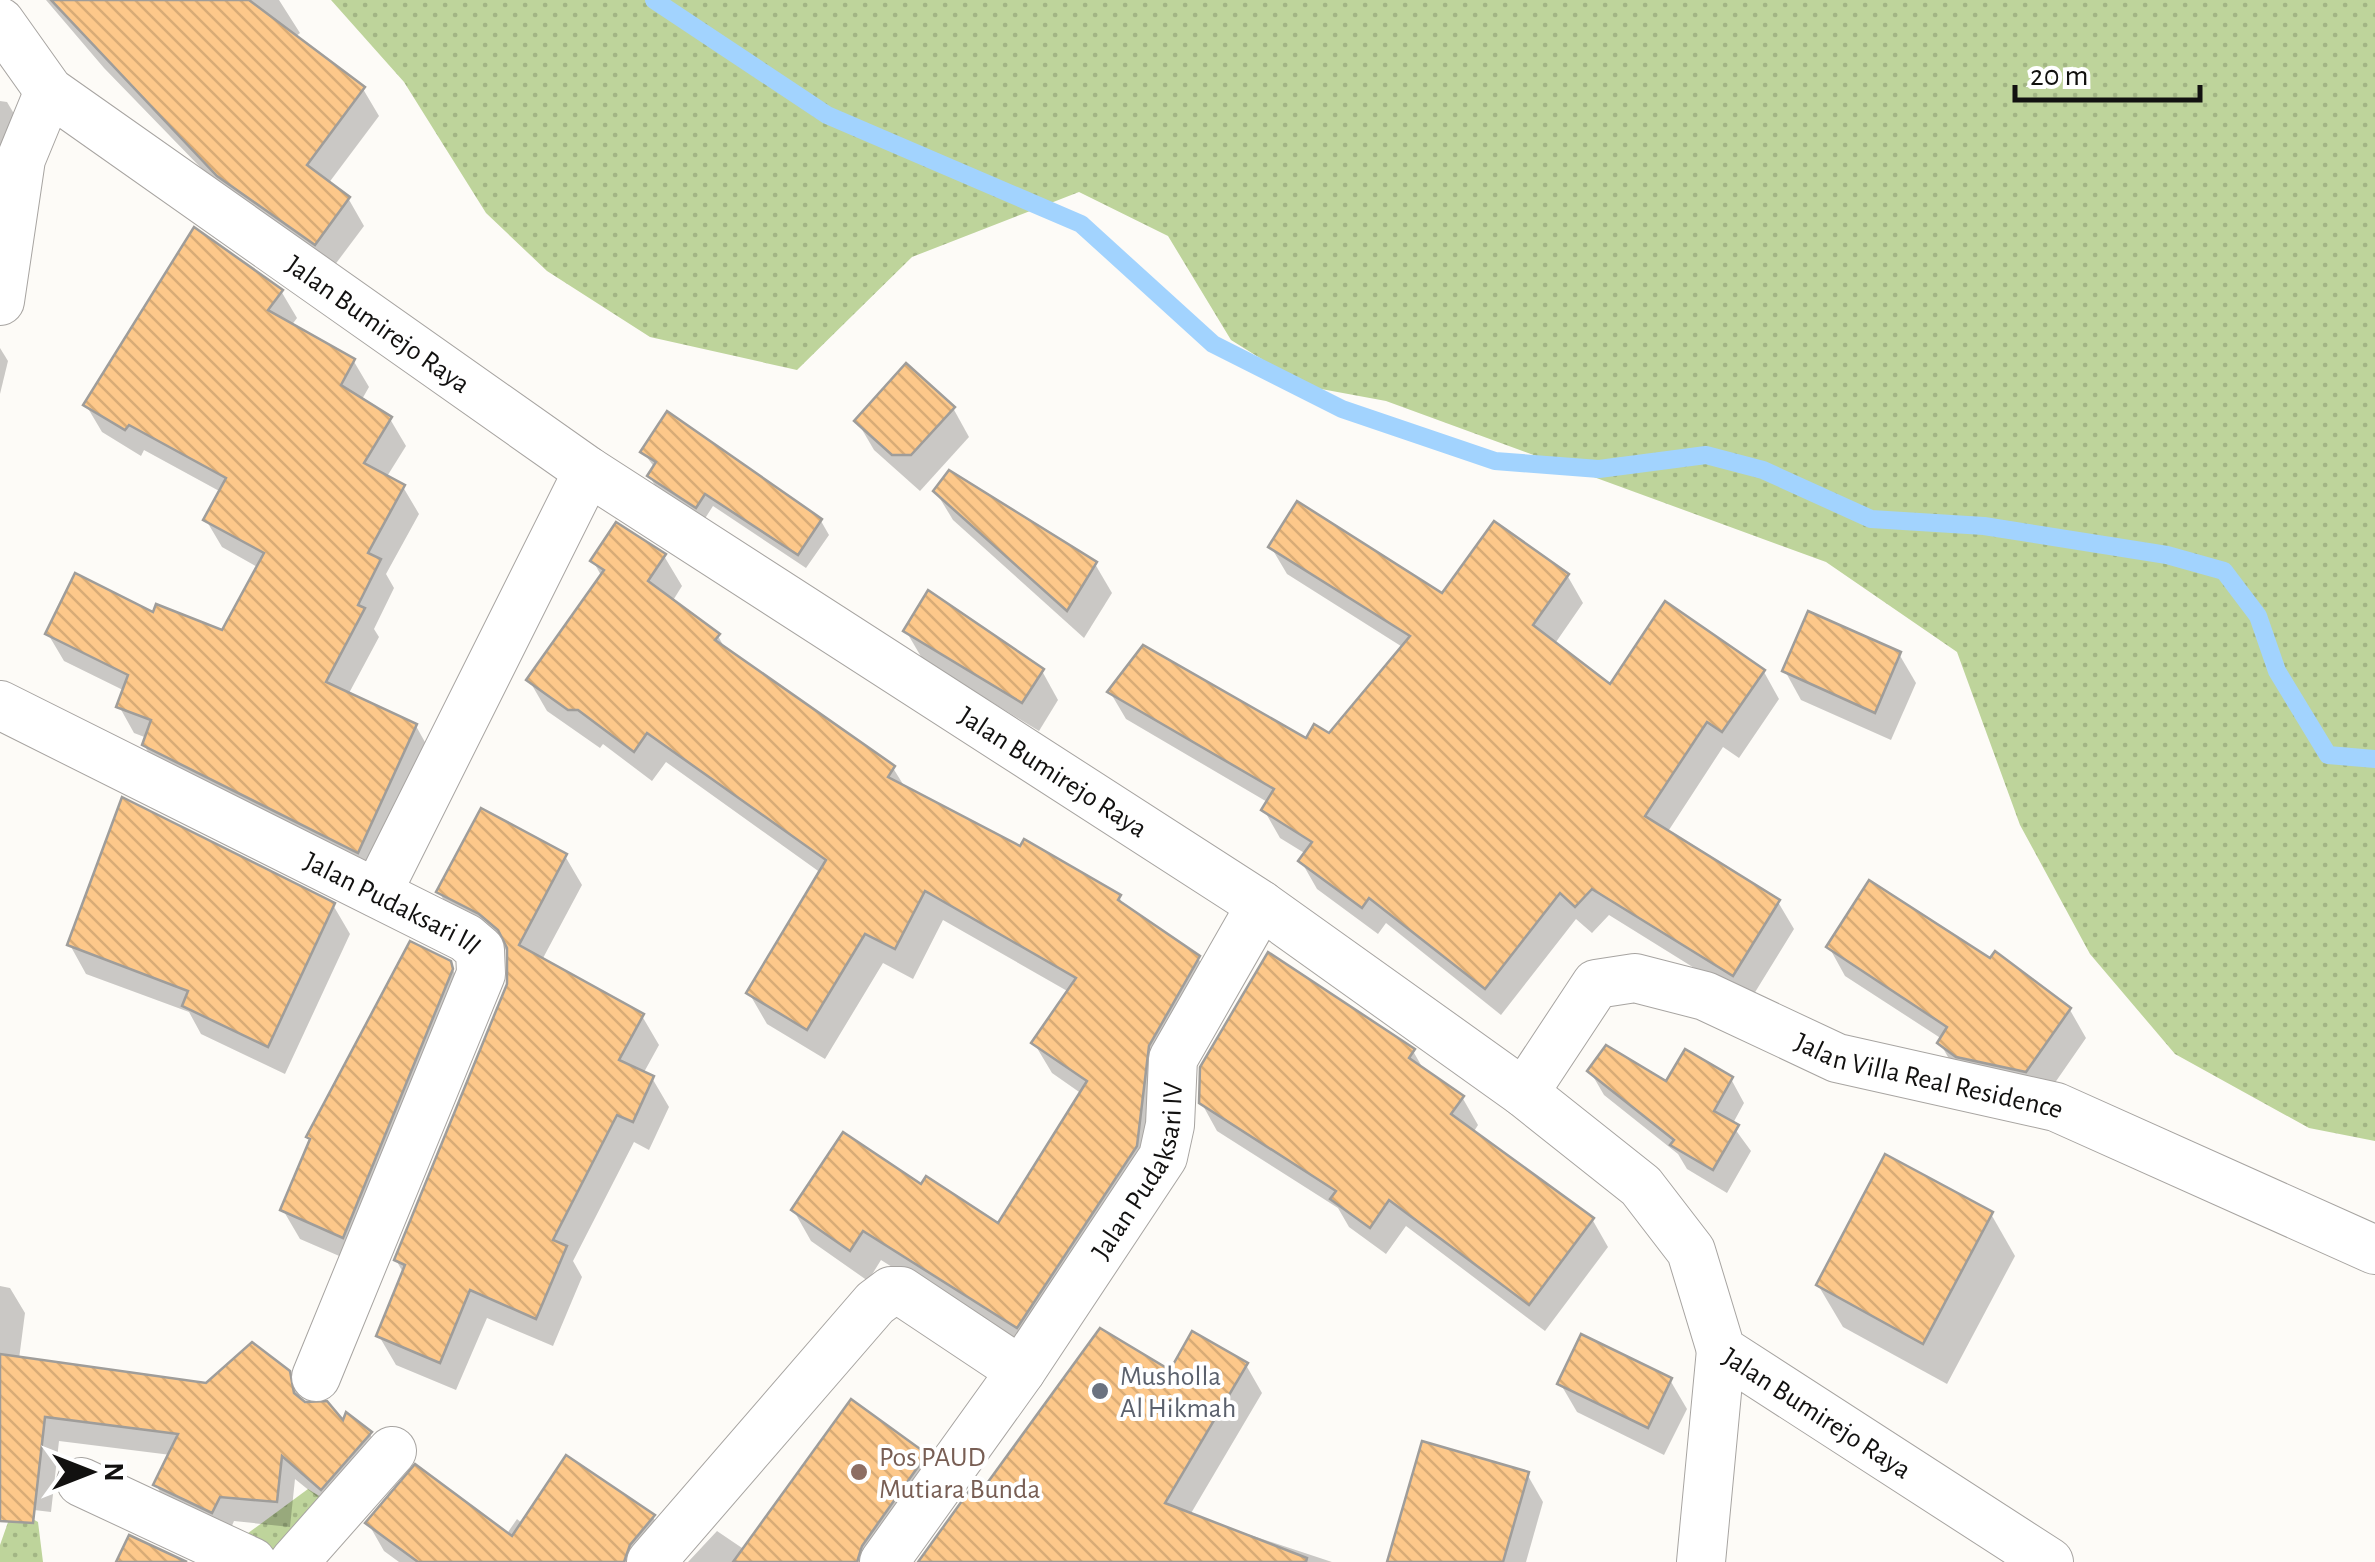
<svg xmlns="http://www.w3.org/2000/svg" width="2375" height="1562" font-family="'Alegreya Sans',sans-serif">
<defs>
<pattern id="grass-dots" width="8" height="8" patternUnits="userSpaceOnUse" patternTransform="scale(2.5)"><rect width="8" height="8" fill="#bed49b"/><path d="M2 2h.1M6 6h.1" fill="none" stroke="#a2b584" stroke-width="1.8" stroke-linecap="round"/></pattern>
<pattern id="building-back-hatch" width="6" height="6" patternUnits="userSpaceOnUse" patternTransform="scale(2.5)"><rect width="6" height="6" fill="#fdc88a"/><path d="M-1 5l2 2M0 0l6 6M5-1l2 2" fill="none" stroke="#d8ab76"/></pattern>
</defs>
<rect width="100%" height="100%" fill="#fdfbf7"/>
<!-- grass -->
<g fill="url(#grass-dots)">
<polygon points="331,0 2375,0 2375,1141 2309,1128 2175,1054 2090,954 2020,825 1957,652 1826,562 1386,401 1305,386 1231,340 1168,236 1079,192 912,257 797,370 650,337 547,271 486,213 404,82"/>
<polygon points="308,1489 343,1511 319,1562 209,1562"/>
<polygon points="13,1508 38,1522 43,1562 0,1562 0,1545"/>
</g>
<!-- shadow -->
<g fill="#0003">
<polygon points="46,0 279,0 300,33 295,37 363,89 379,116 328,184 348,198 364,226 331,270 235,203 104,68"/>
<polygon points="0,101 7,102 26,134 0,265"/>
<polygon points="281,291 297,318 291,326 353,360 369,387 361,401 390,419 406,446 386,478 403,487 419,514 386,574 394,588 374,629 379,637 348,695 416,726 431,753 373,879 160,772 144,745 147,738 134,733 119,706 125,691 64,661 48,634 155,615 224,633 259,568 222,547 206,520 221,492 144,450 141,456 102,432 86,405"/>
<polygon points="0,348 8,361 0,394"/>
<polygon points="953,408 969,437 920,491 874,450 857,421"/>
<polygon points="643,452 821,521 829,535 806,568 713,506 704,520 658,490 649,476 655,468"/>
<polygon points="936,492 1095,564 1112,593 1084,638 953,520"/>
<polygon points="1271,547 1443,596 1567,575 1583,603 1554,645 1611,688 1764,672 1779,699 1739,758 1723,747 1667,833 1778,902 1794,929 1749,1002 1609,915 1592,933 1576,919 1501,1015 1386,923 1378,934 1317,889 1301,861 1306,854 1280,838 1264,810 1269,803 1126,719 1110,692 1306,742 1329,736 1404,648 1287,574"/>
<polygon points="664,556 682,586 672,602 718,636 727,652 893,768 906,789 1119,897 1126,909 1198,958 1216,989 1154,1178 1035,1357 881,1260 868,1281 811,1241 794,1211 921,1187 999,1227 1082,1094 1052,1073 1034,1043 1069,992 943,920 913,979 883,963 825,1059 767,1024 749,993 821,873 666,762 652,781 603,744 600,748 547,711 529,680 602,577 593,561"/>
<polygon points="906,631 1042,671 1058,700 1039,731 923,660"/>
<polygon points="1899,654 1916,683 1891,740 1801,700 1785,671"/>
<polygon points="565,856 582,885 542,960 642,1016 659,1045 643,1074 652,1078 669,1107 649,1150 634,1142 573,1261 582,1277 553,1346 487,1318 456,1390 396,1365 379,1336 404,1274 396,1260 509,984 510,952 456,921 439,892"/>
<polygon points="333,905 350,934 285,1074 201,1034 189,1012 86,974 70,945"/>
<polygon points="1829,947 2070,1010 2086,1038 2043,1100 1956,1071 1940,1043 1942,1039 1845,976"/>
<polygon points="449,963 466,993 360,1265 300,1239 283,1210 312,1142 308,1137"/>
<polygon points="1413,1051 1425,1072 1462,1097 1478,1125 1473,1133 1592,1219 1608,1247 1545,1331 1406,1226 1386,1254 1349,1227 1338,1208 1217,1131 1201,1102"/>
<polygon points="1590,1071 1667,1085 1731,1079 1744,1103 1732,1125 1751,1151 1727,1193 1687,1169 1678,1154 1604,1095"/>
<polygon points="1991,1214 2015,1256 1947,1384 1843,1327 1818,1285"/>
<polygon points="0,1286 10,1288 25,1313 19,1359 207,1385 288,1372 304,1404 370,1434 385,1459 337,1513 295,1479 290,1527 234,1521 227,1537 171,1511 156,1485 171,1455 59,1441 51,1512 0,1506"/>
<polygon points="1246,1365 1262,1393 1190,1515 1332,1562 921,1562 980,1496 1171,1373"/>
<polygon points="1670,1380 1687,1409 1664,1455 1577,1412 1560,1383"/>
<polygon points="925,1456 942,1484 889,1562 688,1562 717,1531 745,1550"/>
<polygon points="1527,1474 1543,1502 1526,1562 1390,1562"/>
<polygon points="653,1517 669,1545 655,1562 399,1562 384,1551 368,1523 506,1535 517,1519 523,1524"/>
</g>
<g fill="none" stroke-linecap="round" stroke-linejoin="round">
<!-- stream -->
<polyline stroke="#a2d3fe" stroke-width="18" points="654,0 827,115 1081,224 1213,344 1342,409 1495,461 1599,469 1706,455 1763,470 1871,519 1984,526 2167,555 2224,571 2258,616 2277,671 2328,755 2375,759"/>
</g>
<!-- building -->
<g fill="url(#building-back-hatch)" stroke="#9f9d9a" stroke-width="2.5">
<polygon points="51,0 249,0 365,87 307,165 350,197 315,245 217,176"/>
<polygon points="194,227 283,290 268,310 355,359 341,385 392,417 364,463 405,485 368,553 381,559 358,605 365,608 326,682 417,724 358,853 142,745 151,720 116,707 128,675 45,634 75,573 153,612 156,604 222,630 264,553 203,520 226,478 129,425 125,430 83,405"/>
<polygon points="906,363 955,407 911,455 892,455 854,421"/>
<polygon points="667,411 822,519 798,555 705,494 696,508 647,476 656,462 640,452"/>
<polygon points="949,470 1097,562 1067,611 933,491"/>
<polygon points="1297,501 1442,593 1494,521 1569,574 1533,625 1610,684 1665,601 1765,670 1722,732 1707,722 1645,816 1780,900 1733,976 1592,889 1575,907 1560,893 1485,989 1369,898 1362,908 1298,861 1312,842 1261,810 1274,789 1107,692 1143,645 1306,738 1314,724 1329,733 1410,636 1268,547"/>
<polygon points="616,522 666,554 648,581 720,634 715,640 895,766 888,777 1020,846 1024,839 1121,895 1118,900 1200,956 1149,1046 1137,1146 1017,1328 863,1231 850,1251 791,1210 843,1132 921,1184 926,1176 998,1223 1087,1081 1031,1043 1076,978 925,891 895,949 865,934 807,1030 746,993 826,860 647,733 634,752 578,710 568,710 526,680 604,570 590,561"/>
<polygon points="928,590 1044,669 1022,703 903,631"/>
<polygon points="1808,611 1901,652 1875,713 1782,671"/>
<polygon points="122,797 335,903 268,1047 182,1006 188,991 67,945"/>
<polygon points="481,808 567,854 519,945 644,1014 619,1060 654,1076 633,1122 617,1115 553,1240 567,1246 536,1319 470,1290 440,1363 376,1336 405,1265 394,1260 507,984 507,948 498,930 479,914 436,892"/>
<polygon points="1869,880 1990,958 1995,951 2071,1008 2026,1072 1956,1057 1937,1043 1947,1027 1826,947"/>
<polygon points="410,941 451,961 453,969 343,1238 280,1210 310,1139 306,1137"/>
<polygon points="1268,952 1415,1049 1409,1058 1464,1096 1451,1114 1594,1218 1529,1305 1389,1200 1370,1228 1330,1199 1336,1191 1199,1103 1200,1067"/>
<polygon points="1606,1045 1666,1081 1685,1049 1733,1077 1714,1111 1739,1125 1713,1170 1670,1145 1674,1140 1587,1071"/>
<polygon points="1885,1154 1993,1212 1923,1344 1816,1285"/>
<polygon points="1100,1328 1170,1370 1192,1331 1248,1363 1165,1503 1307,1558 1306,1562 918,1562 972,1487 980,1493"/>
<polygon points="1581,1334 1672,1378 1648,1428 1557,1384"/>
<polygon points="252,1342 290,1371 294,1393 305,1402 327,1401 343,1420 346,1412 372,1432 321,1490 282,1456 277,1502 220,1497 212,1513 153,1485 178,1434 45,1417 33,1523 0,1521 0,1354 206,1383"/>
<polygon points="851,1399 927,1454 862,1546 857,1562 733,1562"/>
<polygon points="1422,1441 1529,1472 1503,1562 1387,1562"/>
<polygon points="566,1455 655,1515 630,1545 624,1562 418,1562 365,1523 415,1464 512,1536"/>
<polygon points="129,1535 187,1562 116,1562"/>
</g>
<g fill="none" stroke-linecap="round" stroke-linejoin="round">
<!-- street casing -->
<g stroke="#a7a4a1" stroke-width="50">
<g id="street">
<path id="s1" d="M0,22L49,91L588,471L1261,905L1524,1093L1641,1186L1691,1251L1721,1350L2049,1562"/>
<polyline points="0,301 21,159 49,91"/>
<path id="s2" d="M0,705L466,938L480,950L481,974L316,1377"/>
<polyline points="377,893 588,471"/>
<path id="s3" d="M1524,1093L1596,984L1635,978L1705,996L1837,1058L2056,1107L2375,1250"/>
<polyline points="81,1482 252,1562"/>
<polyline points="294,1562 392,1451"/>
<path id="s4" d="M651,1562L875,1303L891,1291H901L1021,1371L1163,1157L1170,1125L1173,1059L1261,905"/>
<polyline points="884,1562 1021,1371"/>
<polyline points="1701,1562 1721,1350"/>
</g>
</g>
<!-- street -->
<use href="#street" stroke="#fff" stroke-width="48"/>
</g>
<!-- markers -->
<circle fill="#6b7280" stroke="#fff" stroke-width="4" cx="1100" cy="1391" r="10"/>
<circle fill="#8d6e63" stroke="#fff" stroke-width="4" cx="859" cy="1472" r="10"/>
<g text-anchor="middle" stroke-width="8" stroke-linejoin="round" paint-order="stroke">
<!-- street labels -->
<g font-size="28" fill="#121110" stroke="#fff">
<text dy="10" stroke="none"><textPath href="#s1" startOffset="488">Jalan Bumirejo Raya</textPath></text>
<text dy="10" stroke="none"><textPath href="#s1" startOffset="1298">Jalan Bumirejo Raya</textPath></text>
<text dy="10" stroke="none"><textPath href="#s2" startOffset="440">Jalan Pudaksari III</textPath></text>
<text dy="10" stroke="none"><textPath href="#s3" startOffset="482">Jalan Villa Real Residence</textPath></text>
<text dy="10" stroke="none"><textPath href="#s4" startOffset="752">Jalan Pudaksari IV</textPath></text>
<text dy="10" stroke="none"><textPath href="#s1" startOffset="2318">Jalan Bumirejo Raya</textPath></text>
</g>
<!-- worship labels -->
<g font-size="28" fill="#5b616d" stroke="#fff" text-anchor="start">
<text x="1120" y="1385">Musholla<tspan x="1120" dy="32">Al Hikmah</tspan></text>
</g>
<!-- education labels -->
<g font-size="28" fill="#785e54" stroke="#fff" text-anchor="start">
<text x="879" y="1466">Pos PAUD<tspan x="879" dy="32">Mutiara Bunda</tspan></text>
</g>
</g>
<!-- north arrow -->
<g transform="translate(90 1472) rotate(90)" stroke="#ffffff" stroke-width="8" paint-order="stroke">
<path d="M0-8L18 38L0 25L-18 38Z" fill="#121110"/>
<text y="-15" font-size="28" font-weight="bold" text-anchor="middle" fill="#121110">N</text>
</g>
<!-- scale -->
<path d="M2015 85v15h185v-15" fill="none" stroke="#121110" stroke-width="5"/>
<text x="2030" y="85" font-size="30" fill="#121110" stroke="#ffffff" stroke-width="8" paint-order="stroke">20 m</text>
</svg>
